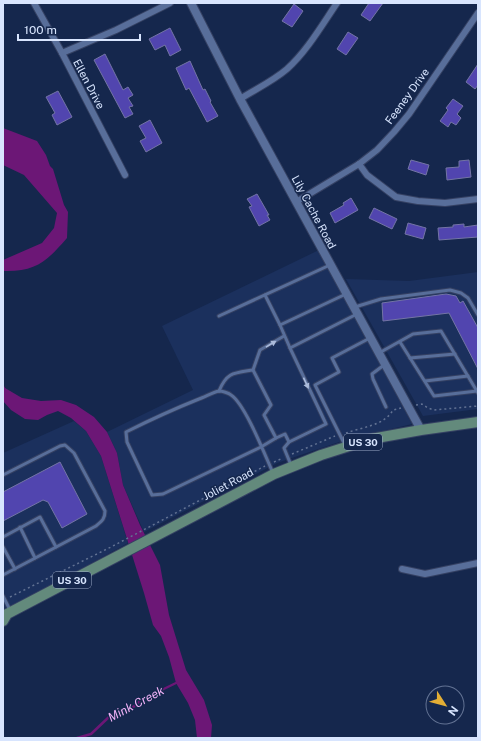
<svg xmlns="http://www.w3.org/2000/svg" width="481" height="741" font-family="'Public Sans',sans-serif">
<rect width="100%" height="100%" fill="#15274d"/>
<!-- built -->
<g fill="#1b305d">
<polygon points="319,250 412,424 345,440 277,463 144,532 123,485 117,453 107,432 193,390 162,326"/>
<polygon points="478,272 478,409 423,416 346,279 409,281"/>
<polygon points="74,421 86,431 101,456 128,543 3,612 3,453"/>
</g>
<!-- water -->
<g fill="#6c1776">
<path d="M3,128L37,141L46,155L50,166L53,169L64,205L68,212L67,238C47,261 36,272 3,271V260L42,243L54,228L57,213L24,175L3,165Z"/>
<polygon points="3,384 5,388 22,398 41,401 61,400 76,405 94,417 107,432 117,453 123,485 140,525 160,565 169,615 186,670 204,700 212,725 211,738 197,738 195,720 188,703 176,683 169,657 161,636 153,625 144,593 101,456 86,431 71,418 58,411 47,415 38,420 25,419 11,410 3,401"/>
</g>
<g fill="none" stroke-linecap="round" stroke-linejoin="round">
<!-- stream -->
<polyline stroke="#6c1776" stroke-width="2.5" points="77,738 91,734 110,716 135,706 141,700 176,683"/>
</g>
<!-- building -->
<g fill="#5145af" stroke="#7374a5">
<polygon points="369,3 383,3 370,21 361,15"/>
<polygon points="294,4 303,11 292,27 282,21"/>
<polygon points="170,28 181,50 170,56 165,45 155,50 149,39"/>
<polygon points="348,32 358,38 346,55 337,49"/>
<polygon points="105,54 123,90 128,87 133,95 128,98 133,106 129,107 133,114 125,118 94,60"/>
<polygon points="190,61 203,90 205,89 211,101 210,102 218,116 207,122 189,88 186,90 176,68"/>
<polygon points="478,64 478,85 475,89 466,82"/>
<polygon points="58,91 72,117 57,125 52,115 55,113 46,97"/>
<polygon points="453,99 463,106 457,114 461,118 456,125 451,122 448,127 440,121 448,110 446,108"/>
<polygon points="150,120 162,143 146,152 140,141 146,138 139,126"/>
<polygon points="411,160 429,165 426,175 408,169"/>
<polygon points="469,160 471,177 447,180 446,168 459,167 459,161"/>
<polygon points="257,194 269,215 267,215 270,220 259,226 249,207 252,206 247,199"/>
<polygon points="351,198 358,210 335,223 330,213 344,205 343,203"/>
<polygon points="374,208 397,219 392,229 369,218"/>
<polygon points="408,223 426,228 423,239 405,234"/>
<polygon points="464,224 464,227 478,225 478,237 439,240 438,228 453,227 453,225"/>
<polygon points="446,294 456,296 460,303 463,301 478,328 478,369 449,313 383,321 382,303"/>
<polygon points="60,462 87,514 62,528 48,502 43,500 3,521 3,492"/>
</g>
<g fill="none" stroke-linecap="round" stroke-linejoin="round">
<!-- service casing -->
<g stroke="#354163" stroke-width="5">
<g id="service">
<polyline points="265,295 280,325 290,348 357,314"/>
<polyline points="355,307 381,299 450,290 461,293 468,298 478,315"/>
<polyline points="219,316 330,265"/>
<polyline points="280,325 346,294"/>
<polyline points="284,336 260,350 253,370 271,405 264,415 276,438 285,434 289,442 326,424 290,348"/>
<polyline points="400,342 434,396 477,391"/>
<polyline points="379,353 413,334 441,331 478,393"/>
<polyline points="410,358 455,354"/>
<polyline points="384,365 372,374 373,379 386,407"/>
<polyline points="425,381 468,376"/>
<path d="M219,391C227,372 234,373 253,370"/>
<polyline points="289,442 284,448 291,465"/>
<polyline points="345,445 315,385 339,372 332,358 370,338"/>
<path d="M273,473C265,455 245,404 231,395C229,393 222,391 219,391C213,392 205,397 199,399C174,409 150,420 126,432L127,442L152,495L163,494L261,447L276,438"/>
<path d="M3,475L60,446L65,445L74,453L105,511C105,519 102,521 96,526L3,575"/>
<polyline points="20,527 35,558"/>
<polyline points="3,537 40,517 56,547"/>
<polyline points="3,547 15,569"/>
<polyline points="3,596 10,610"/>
</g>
</g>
<!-- minor casing -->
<g stroke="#354163" stroke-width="8">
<g id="minor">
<polyline points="34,3 62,53 125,175"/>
<polyline points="62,53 116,30 170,3"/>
<path d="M240,99C256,89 273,81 287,69C307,51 322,25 337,3"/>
<polyline points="359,164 367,175 396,197 418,201 445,203 478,199"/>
<polyline points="296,202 359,164 377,150 394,132 409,114 478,13"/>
<polyline points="402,569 425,574 478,563"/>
</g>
</g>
<!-- tertiary casing -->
<g stroke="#354163" stroke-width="10">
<polyline id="tertiary" points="191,3 240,99 421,430"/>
</g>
<!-- primary casing -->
<g stroke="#354163" stroke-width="12">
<polyline id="primary" points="3,621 7,614 274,474 321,455 371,439 421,430 478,422"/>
</g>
<!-- path -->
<g stroke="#627293" stroke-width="1.5" stroke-dasharray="2 3" stroke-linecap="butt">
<polyline points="416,405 422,404 428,408 434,410 478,406"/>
<path d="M346,433C362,427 384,426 393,410L401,408"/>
<polyline points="292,454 335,436"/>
<polyline points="274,462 283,458"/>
<polyline points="10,597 111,547 265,466"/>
</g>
<!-- service -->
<use href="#service" stroke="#586e9a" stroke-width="3"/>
<!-- minor -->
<use href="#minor" stroke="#586e9a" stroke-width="6"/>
<!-- tertiary -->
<use href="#tertiary" stroke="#586e9a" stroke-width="8"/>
<!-- primary -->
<use href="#primary" stroke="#638a7c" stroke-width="10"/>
</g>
<!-- one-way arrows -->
<defs><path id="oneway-solid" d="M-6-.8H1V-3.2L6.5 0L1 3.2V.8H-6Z"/></defs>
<g fill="#abbbdb">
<use href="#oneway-solid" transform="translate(271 344) rotate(-31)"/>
<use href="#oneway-solid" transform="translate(306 383) rotate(65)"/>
</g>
<g text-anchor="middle" stroke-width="3" stroke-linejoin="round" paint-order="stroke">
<!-- shield labels -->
<g fill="#15274d" stroke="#9eacc9" stroke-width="1">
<rect x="344" y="434" width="38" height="16" rx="3"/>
<rect x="53" y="572" width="38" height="16" rx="3"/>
</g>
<g font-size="10" font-weight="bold" fill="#d8e5fe">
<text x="363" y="446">US 30</text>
<text x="72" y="584">US 30</text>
</g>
<!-- street labels -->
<g font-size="11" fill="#d8e5fe" stroke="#15274d">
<text transform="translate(89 84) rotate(62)" y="4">Ellen Drive</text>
<text transform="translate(407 96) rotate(-54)" y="4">Feeney Drive</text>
<text transform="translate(314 212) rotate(62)" y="4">Lily Cache Road</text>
<text transform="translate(228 484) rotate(-28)" y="4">Joliet Road</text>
</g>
<!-- water labels -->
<g font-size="12" font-style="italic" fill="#f1b3f8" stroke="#15274d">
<text transform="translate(136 704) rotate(-28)" y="4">Mink Creek</text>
</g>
</g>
<!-- border -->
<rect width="481" height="741" fill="none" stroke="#d8e5fe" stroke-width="8"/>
<!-- north arrow -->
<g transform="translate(445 705) rotate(126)"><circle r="19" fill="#15274d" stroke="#637394"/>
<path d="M0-3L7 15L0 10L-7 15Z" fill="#e3ae35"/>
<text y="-6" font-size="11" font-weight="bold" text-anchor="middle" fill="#d8e5fe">N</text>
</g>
<!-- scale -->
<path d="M18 34v6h122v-6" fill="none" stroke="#d8e5fe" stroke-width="2"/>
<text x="24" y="34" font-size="12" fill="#d8e5fe" stroke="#15274d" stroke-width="3" paint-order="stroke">100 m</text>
</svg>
